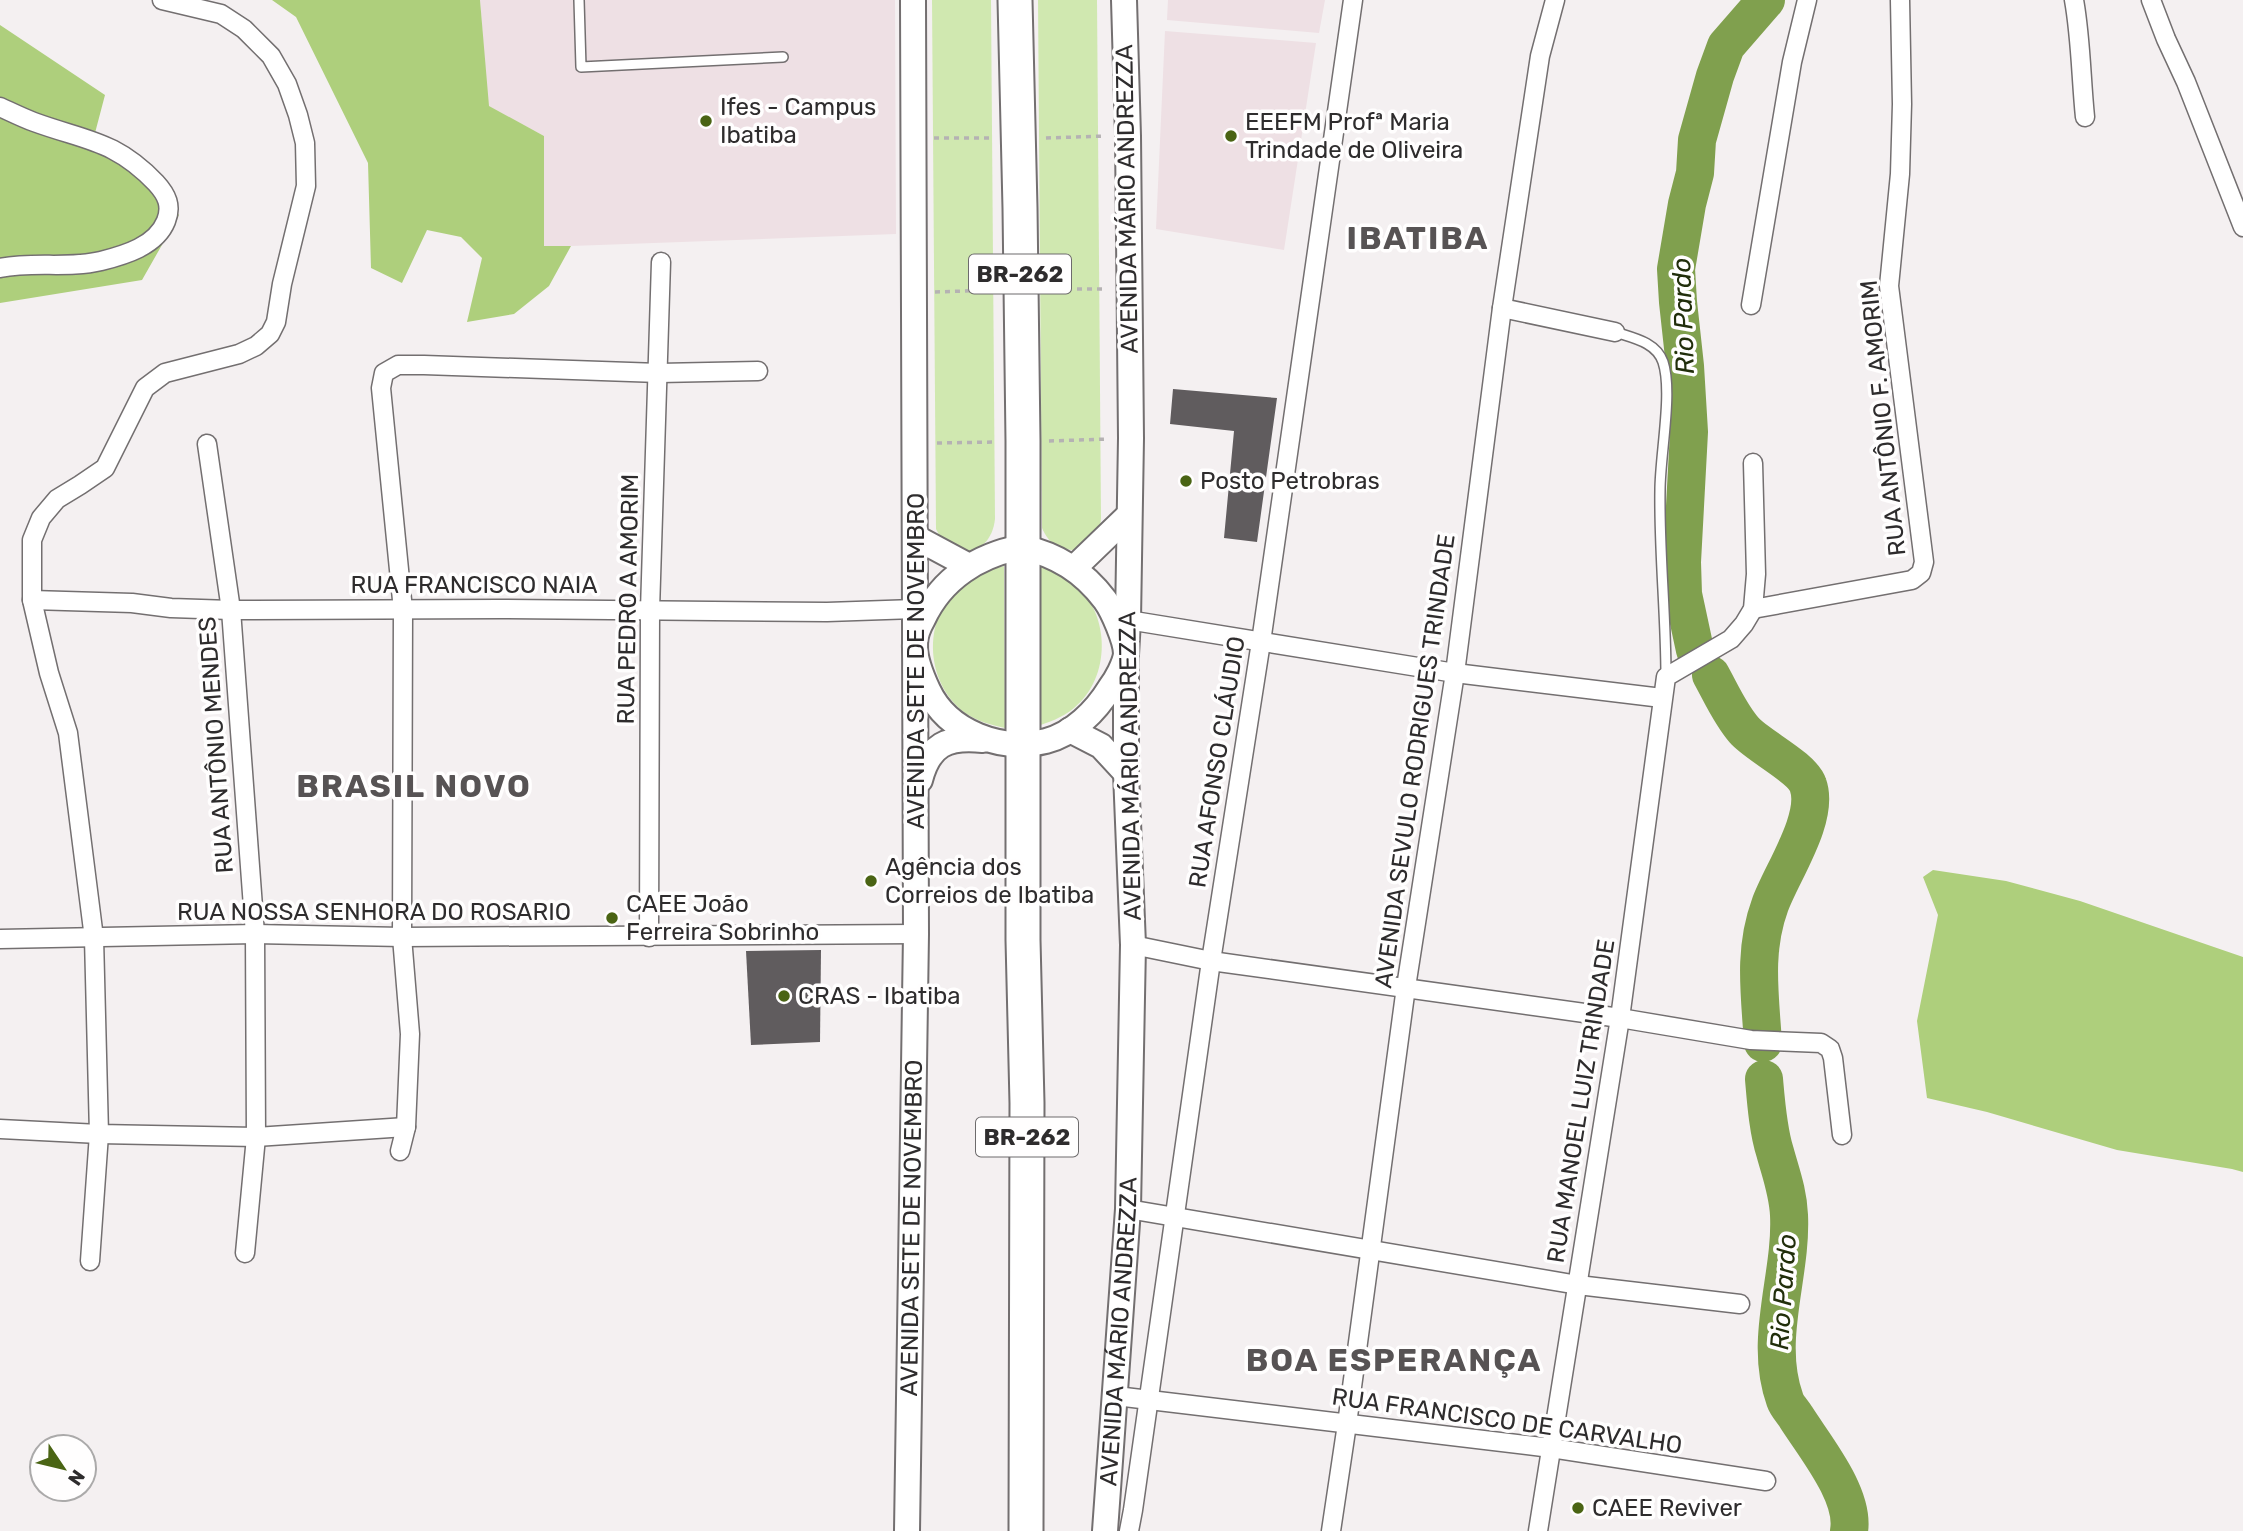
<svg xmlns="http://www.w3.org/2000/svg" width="2243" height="1531" font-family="Rubik,sans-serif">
<rect width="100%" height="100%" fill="#f4f0f1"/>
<!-- built -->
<g fill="#eee0e4">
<polygon points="480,0 895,0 896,234 544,247 544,136 488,106"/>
<polygon points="1168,0 1325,0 1319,33 1167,20"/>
<polygon points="1165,31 1316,43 1284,250 1156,229"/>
</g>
<!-- green -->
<g fill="#d0e8b0">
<path d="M932,0H991L995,519C991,557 951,563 936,529Z"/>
<path d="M1038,0H1097L1101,518L1100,529L1076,550C1059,550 1049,544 1042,528Z"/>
<path d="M1037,565C1051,570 1063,575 1075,584C1111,615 1111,678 1074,708C1062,718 1049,722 1035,727Z"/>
<path d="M1004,566L1005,728C991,725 977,721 965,713C923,681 922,614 964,582C976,573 990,570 1004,566Z"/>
</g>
<!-- forest -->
<g fill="#aecf7c">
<polygon points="272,0 480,0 489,106 544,136 544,246 571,246 549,286 514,314 467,322 482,258 461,237 427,230 402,283 371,268 368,163 296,17"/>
<polygon points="0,25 105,95 95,133 141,172 179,215 142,280 0,303"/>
<polygon points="1933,870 2006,881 2080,901 2243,957 2243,1172 2232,1169 2117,1150 1987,1112 1927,1098 1917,1021 1938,915 1923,877"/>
</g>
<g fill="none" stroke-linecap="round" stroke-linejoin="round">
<!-- river -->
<g stroke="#80a04e" stroke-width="38">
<polyline points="1695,650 1683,594 1682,562 1689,432 1685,366 1678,302 1676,269 1687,204 1695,173 1697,140 1715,76 1726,46 1766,0"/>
<path d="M1711,675C1721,693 1730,714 1744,730C1758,746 1802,767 1808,785C1820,818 1781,874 1770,905C1753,951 1760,995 1763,1043"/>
<path d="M1764,1079C1766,1102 1768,1130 1775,1152C1781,1174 1788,1192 1789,1215C1792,1276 1763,1339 1785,1400C1787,1406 1793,1412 1796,1417C1815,1447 1855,1495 1849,1531"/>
</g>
</g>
<!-- building -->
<g fill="#605c5e">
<polygon points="1173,389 1277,398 1257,542 1224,538 1234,431 1170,424"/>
<polygon points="821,950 820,1042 751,1045 746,951"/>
</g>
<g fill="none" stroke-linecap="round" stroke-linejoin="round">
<!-- lane casing -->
<g stroke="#736f70" stroke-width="12">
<g id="lane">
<polyline points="579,0 581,67 783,57"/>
<path d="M1615,332C1633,338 1656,342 1663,362C1673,392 1660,455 1660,490C1659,552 1666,614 1666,677"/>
</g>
</g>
<!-- street casing -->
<g stroke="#736f70" stroke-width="21">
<g id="street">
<path d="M2074,0C2081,39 2081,78 2085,117"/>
<polyline points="2151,0 2166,39 2186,82 2243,227"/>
<path d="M0,107C11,112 23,118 34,122C86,141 115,140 156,183C167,195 172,206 166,221C156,246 125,255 101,261C68,269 34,261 0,268"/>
<polyline points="1751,305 1792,62 1807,0"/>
<polyline points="1502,308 1615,332"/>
<polyline points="207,444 231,610 255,934 256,1137 245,1253"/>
<polyline points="32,600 132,603 171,608 231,610 500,609 827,612 915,609"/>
<polyline points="1753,609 1912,580 1921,573 1924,562 1889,286 1900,174 1902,104 1900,0"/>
<polyline points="1128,620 1455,673 1662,698"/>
<polyline points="649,937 650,610 661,262"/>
<polyline points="0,939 255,934 402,937 916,934"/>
<polyline points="1133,945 1211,961 1620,1018 1751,1040 1821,1043 1830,1049 1833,1058 1842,1135"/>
<polyline points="0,1129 99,1134 256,1137 406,1127"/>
<polyline points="400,1151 406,1127 410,1034 402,937 403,610 381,388 384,373 398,365 424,365 659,373 758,371"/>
<polyline points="1128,1209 1578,1285 1740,1304"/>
<polyline points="90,1261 99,1134 94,938 68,733 49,673 32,600 32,540 41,518 57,499 80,485 105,468 145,388 165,373 239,354 256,346 270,334 276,322 282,284 306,186 305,143 298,115 287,84 271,56 244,29 221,14 162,0"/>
<polyline points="1116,1396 1551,1448 1766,1481"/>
<polyline points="1129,1531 1133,1510 1211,961 1261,642 1353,0"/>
<polyline points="1331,1531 1347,1424 1406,987 1455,673 1502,308 1540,56 1555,0"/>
<polyline points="1538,1531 1620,1018 1666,677 1731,639 1744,624 1753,609 1756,574 1753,463"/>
</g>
</g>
<!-- secondary casing -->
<g stroke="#736f70" stroke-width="28">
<g id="secondary">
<polyline points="915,537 969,566"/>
<path d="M1022,547C1057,555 1083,571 1105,600C1113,611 1126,641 1126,654C1125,664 1116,680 1110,688C1096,711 1073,734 1046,741C1002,752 948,733 928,690C922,677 914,659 915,644C915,636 919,626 923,619C942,578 979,555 1022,547Z"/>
<polyline points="1074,568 1129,515"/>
<polyline points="1070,730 1101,746 1126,773"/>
<path d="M920,780C929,745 947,736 983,740"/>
<path id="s1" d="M907,1531L916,934L913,0"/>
<path id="s2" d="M1105,1531L1128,1209L1133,945L1126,773V655L1128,620L1131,438L1128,136L1124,0"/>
</g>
</g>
<!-- highway casing -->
<g stroke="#736f70" stroke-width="37">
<polyline id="highway" points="1015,0 1020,208 1023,441 1023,940 1027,1103 1026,1531"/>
</g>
<!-- path -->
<g stroke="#b5b2b3" stroke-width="3.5" stroke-dasharray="5 5" stroke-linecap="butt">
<polyline points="934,138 993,138"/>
<polyline points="1046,138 1105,136"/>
<polyline points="1047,289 1106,289"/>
<polyline points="935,292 994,290"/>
<polyline points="1049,441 1108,439"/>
<polyline points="937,443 996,442"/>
</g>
<!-- lane -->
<use href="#lane" stroke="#fff" stroke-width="9"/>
<!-- street -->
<use href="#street" stroke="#fff" stroke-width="18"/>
<!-- secondary -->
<use href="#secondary" stroke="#fff" stroke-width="24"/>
<!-- highway -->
<use href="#highway" stroke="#fff" stroke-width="33"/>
</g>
<!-- markers -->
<g fill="#4a6414" stroke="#fffefe" stroke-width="2.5">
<circle cx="706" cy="121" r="7"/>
<circle cx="1231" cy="136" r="7"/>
<circle cx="1186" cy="481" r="7"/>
<circle cx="871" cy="881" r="7"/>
<circle cx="612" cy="918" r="7"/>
<circle cx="784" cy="996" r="7"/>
<circle cx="1578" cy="1508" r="7"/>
</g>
<g text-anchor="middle" stroke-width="7" stroke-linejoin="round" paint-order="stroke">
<!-- shield labels -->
<g fill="#fffefe" stroke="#6d6b6c" stroke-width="2">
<rect x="969" y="254.5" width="102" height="39" rx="5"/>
<rect x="976" y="1117.5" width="102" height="39" rx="5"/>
</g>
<g font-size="23" font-weight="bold" fill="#2e2c2d">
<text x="1020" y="282">BR-262</text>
<text x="1027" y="1145">BR-262</text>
</g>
<!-- poi labels -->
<g font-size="24" fill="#2e2c2d" stroke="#fffefe" text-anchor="start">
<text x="720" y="115">Ifes - Campus<tspan x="720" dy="28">Ibatiba</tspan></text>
<text x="1245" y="130">EEEFM Profª Maria<tspan x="1245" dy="28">Trindade de Oliveira</tspan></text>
<text x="1200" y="489">Posto Petrobras</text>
<text x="885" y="875">Agência dos<tspan x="885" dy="28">Correios de Ibatiba</tspan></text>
<text x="626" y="912">CAEE João<tspan x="626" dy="28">Ferreira Sobrinho</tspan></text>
<text x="798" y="1004">CRAS - Ibatiba</text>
<text x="1592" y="1516">CAEE Reviver</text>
</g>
<!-- street labels -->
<g font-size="24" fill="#2e2c2d" stroke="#fffefe">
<text transform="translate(1127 199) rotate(-91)" y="8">AVENIDA MÁRIO ANDREZZA</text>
<text transform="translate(1883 418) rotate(-96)" y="8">RUA ANTÔNIO F. AMORIM</text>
<text x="474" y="593">RUA FRANCISCO NAIA</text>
<text transform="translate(628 599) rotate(-89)" y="8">RUA PEDRO A AMORIM</text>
<text transform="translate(916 661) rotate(-90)" y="8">AVENIDA SETE DE NOVEMBRO</text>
<text transform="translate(216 745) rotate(-94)" y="8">RUA ANTÔNIO MENDES</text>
<text transform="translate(1415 761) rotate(-82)" y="8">AVENIDA SEVULO RODRIGUES TRINDADE</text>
<text transform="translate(1217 762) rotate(-81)" y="8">RUA AFONSO CLÁUDIO</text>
<text transform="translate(1130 766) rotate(-91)" y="8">AVENIDA MÁRIO ANDREZZA</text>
<text x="374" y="920">RUA NOSSA SENHORA DO ROSARIO</text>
<text transform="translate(1581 1101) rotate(-81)" y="8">RUA MANOEL LUIZ TRINDADE</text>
<text dy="8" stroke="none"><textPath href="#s1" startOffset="303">AVENIDA SETE DE NOVEMBRO</textPath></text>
<text dy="8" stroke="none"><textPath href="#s2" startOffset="200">AVENIDA MÁRIO ANDREZZA</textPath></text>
<text transform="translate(1507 1421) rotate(8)" y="8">RUA FRANCISCO DE CARVALHO</text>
</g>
<!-- water labels -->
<g font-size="26" font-style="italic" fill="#212e0b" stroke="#fffefe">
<text transform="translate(1683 316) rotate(-92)" y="9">Rio Pardo</text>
<text transform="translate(1783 1292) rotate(-86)" y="9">Rio Pardo</text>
</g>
<!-- district labels -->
<g font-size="32" font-weight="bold" letter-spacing="2" fill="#575354" stroke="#fffefe">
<text x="1418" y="249">IBATIBA</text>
<text x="414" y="797">BRASIL NOVO</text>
<text x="1394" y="1371">BOA ESPERANÇA</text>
</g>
</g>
<!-- north arrow -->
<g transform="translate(63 1468) rotate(125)"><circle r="33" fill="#fffefe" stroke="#abaaaa" stroke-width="2"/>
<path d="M0-5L12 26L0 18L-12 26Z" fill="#4a6414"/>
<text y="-10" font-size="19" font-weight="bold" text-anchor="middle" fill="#2e2c2d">N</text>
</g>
</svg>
